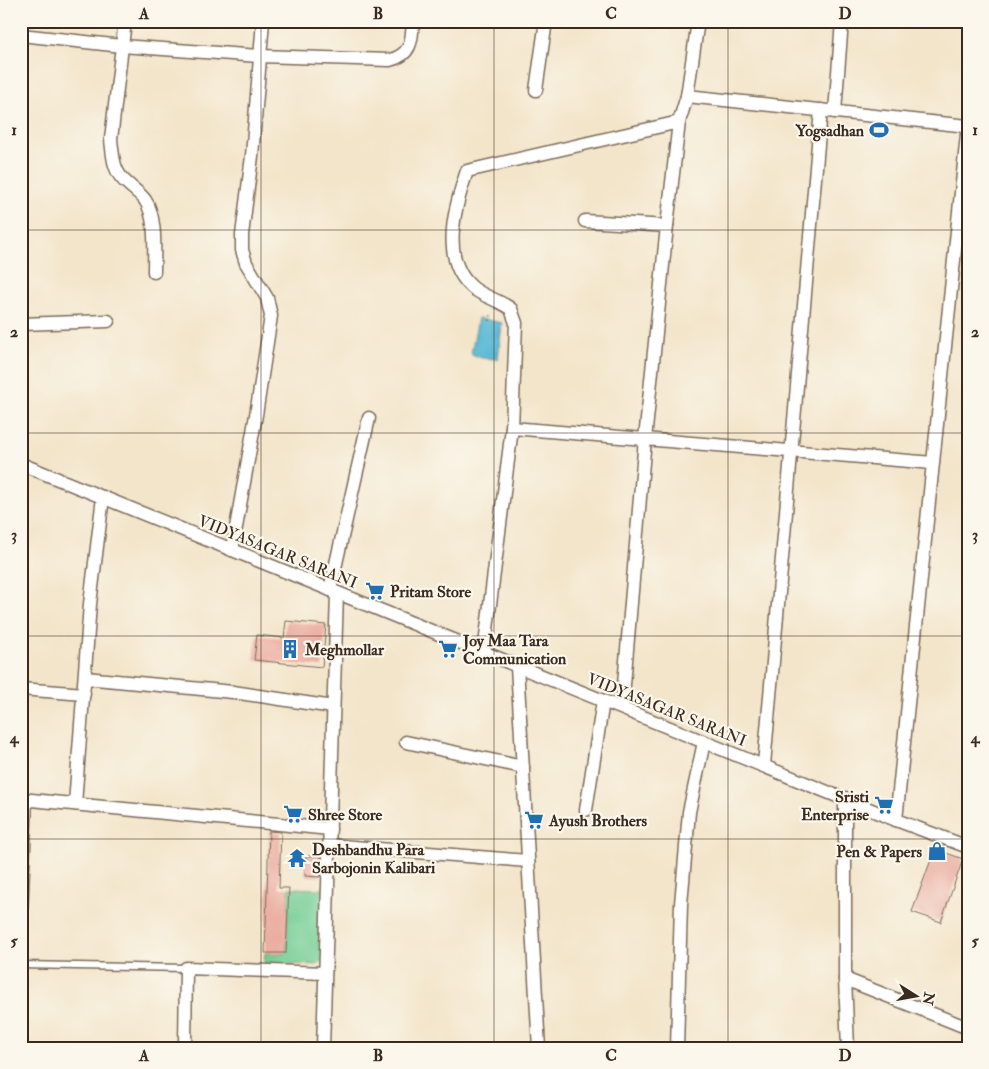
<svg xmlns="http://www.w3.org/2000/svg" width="989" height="1069" font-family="'IM FELL Double Pica',serif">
<rect width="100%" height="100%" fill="#fbf7ec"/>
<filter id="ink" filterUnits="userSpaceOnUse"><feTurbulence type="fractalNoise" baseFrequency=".02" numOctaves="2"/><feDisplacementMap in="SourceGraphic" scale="10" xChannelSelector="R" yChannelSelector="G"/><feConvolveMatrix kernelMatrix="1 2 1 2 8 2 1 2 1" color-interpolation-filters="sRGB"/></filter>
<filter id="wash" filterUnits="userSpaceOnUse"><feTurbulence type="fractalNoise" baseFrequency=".0096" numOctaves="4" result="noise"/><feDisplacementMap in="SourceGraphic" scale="20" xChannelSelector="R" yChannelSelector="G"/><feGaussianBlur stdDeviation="1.12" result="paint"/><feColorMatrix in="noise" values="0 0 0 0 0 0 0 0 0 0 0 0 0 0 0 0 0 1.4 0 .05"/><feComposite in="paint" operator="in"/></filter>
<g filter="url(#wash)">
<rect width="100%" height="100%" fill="#f3e5ca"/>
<!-- green -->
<polygon fill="#73cd94" stroke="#577c59" points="289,888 326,889 324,959 318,965 264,963 265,953 286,953"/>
<!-- water -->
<polygon fill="#56b7d4" stroke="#487079" points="478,318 502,323 498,359 482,358 471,354"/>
<g id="blocks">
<!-- building -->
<g fill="#eaac9f">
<polygon points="286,621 326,625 322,667 254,660 257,635 284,638"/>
<polygon points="269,831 281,832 279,888 289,888 286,953 265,953"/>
<polygon points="935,849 963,859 941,922 912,912"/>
<polygon points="306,856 321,856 320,877 305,876"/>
</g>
</g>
</g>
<g filter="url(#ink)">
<use href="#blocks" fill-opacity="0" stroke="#7b6b5a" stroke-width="1"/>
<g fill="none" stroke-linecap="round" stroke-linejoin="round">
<!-- lane casing -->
<g stroke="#7b6b5a" stroke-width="9">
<polyline id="lane" points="21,965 186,968"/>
</g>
<!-- street casing -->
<g stroke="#7b6b5a" stroke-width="15">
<g id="street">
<path d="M125,21L111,139C113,157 113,173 128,184C133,189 141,194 145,200C157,217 154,252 154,272"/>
<path d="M21,35L122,46L259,56L390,60C411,55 412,41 413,21"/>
<polyline points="536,90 546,21"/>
<polyline points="687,96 968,126"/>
<polyline points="835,112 842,21"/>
<polyline points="585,221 667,226"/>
<polyline points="21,324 108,321"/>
<polyline points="512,428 933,463"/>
<polyline points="21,464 896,820 968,847"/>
<polyline points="232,550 256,415 271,316 267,298 246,263 242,250 242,235 252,156 263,21"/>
<polyline points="330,590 369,418"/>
<path d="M484,653L512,428L516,323L511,309C499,300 484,297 473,288C439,260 455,206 467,171L679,122"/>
<polyline points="517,666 539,1048"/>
<polyline points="85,678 233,692 333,707"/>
<polyline points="21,689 84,694"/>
<polyline points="622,708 645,439 667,226 679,122 687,96 698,21"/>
<polyline points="406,742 523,767"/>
<polyline points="764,765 821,110"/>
<polyline points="845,798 845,979 848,1048"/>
<polyline points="21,799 330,829"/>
<polyline points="75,804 90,604 103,497"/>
<polyline points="586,810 603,701"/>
<polyline points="896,820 968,125"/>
<polyline points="329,845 528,861"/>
<polyline points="21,916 26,799"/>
<polyline points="845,979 968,1028"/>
<polyline points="185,1048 186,968 325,973"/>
<polyline points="323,1048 337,593"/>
<polyline points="677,1048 681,904 689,812 704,742"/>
</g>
</g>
<!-- path -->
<polyline stroke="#7b6b5a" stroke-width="2.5" stroke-dasharray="1 4" stroke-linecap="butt" points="489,321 491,313"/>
<!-- lane -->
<use href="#lane" stroke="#fff" stroke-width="6"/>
<!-- street -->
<use href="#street" stroke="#fff" stroke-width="12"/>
</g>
</g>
<!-- grid -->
<path fill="none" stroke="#3b2a1e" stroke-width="1" stroke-opacity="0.55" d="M261,21V1048M494,21V1048M728,21V1048M21,230H968M21,433H968M21,636H968M21,839H968"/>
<!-- icons -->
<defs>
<g id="stadium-bare" transform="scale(1.5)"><path d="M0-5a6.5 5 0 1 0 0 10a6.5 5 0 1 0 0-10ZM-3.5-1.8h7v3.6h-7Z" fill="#1f6fb2" stroke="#fbf7ec" stroke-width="2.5" paint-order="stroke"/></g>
<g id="supermarket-bare" transform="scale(1.5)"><path d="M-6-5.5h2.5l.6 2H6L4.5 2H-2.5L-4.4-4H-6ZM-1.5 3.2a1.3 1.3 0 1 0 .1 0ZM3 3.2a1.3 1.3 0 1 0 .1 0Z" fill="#1f6fb2" stroke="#fbf7ec" stroke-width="2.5" paint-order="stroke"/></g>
<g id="building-bare" transform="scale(1.5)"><path d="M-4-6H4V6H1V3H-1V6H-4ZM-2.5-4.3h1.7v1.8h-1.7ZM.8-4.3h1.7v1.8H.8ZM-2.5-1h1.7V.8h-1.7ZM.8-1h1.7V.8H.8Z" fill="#1f6fb2" stroke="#fbf7ec" stroke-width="2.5" paint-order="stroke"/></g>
<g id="shop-bare" transform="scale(1.5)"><path d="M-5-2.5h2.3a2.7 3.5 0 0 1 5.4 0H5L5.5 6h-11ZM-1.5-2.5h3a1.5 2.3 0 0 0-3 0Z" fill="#1f6fb2" stroke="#fbf7ec" stroke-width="2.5" paint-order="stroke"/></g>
<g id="temple-bare" transform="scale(1.5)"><path d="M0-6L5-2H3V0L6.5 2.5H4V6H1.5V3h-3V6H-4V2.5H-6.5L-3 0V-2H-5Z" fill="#1f6fb2" stroke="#fbf7ec" stroke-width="2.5" paint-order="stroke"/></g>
</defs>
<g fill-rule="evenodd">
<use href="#stadium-bare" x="879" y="130"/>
<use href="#supermarket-bare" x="375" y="591"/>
<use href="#building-bare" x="290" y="649"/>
<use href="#supermarket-bare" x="448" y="649"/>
<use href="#supermarket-bare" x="884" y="805"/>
<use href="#supermarket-bare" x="293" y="814"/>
<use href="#supermarket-bare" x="534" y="820"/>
<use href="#shop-bare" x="937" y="851"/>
<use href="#temple-bare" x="297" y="858"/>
</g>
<g text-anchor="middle" stroke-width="4.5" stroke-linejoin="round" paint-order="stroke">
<!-- poi labels -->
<g font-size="16" font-weight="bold" fill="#3b2a1e" stroke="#fbf7ec" text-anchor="start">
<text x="864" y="136" text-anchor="end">Yogsadhan</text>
<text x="390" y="597">Pritam Store</text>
<text x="463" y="646">Joy Maa Tara<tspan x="463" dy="18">Communication</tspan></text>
<text x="305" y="655">Meghmollar</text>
<text x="869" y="802" text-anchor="end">Sristi<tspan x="869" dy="18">Enterprise</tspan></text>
<text x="308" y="820">Shree Store</text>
<text x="549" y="826">Ayush Brothers</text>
<text x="312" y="855">Deshbandhu Para<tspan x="312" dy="18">Sarbojonin Kalibari</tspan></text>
<text x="922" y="857" text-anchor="end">Pen &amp; Papers</text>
</g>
<!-- street labels -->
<g font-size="16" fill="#3b2a1e" stroke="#fbf7ec">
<text transform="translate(278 551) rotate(22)" y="6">VIDYASAGAR SARANI</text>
<text transform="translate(667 709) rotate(22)" y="6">VIDYASAGAR SARANI</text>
</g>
</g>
<!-- margin -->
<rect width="989" height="1069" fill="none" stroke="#fbf7ec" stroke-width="55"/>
<!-- north arrow -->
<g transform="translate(916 996) rotate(101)" stroke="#fbf7ec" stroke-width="4" paint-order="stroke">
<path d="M0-4L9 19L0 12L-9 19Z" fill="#3b2a1e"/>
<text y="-8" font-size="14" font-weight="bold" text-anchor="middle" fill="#3b2a1e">N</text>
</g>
<rect x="28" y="28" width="934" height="1014" fill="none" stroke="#3b2a1e" stroke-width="2"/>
<g font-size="16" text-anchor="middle" font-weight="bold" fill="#3b2a1e">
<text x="144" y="19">A</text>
<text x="378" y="19">B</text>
<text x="611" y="19">C</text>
<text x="845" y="19">D</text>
<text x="14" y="135">1</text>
<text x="975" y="135">1</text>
<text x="14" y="337">2</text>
<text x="975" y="337">2</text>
<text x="14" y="540">3</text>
<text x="975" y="540">3</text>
<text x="14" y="743">4</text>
<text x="975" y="743">4</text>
<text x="14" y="946">5</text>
<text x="975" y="946">5</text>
<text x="144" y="1061">A</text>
<text x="378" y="1061">B</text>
<text x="611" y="1061">C</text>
<text x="845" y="1061">D</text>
</g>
</svg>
